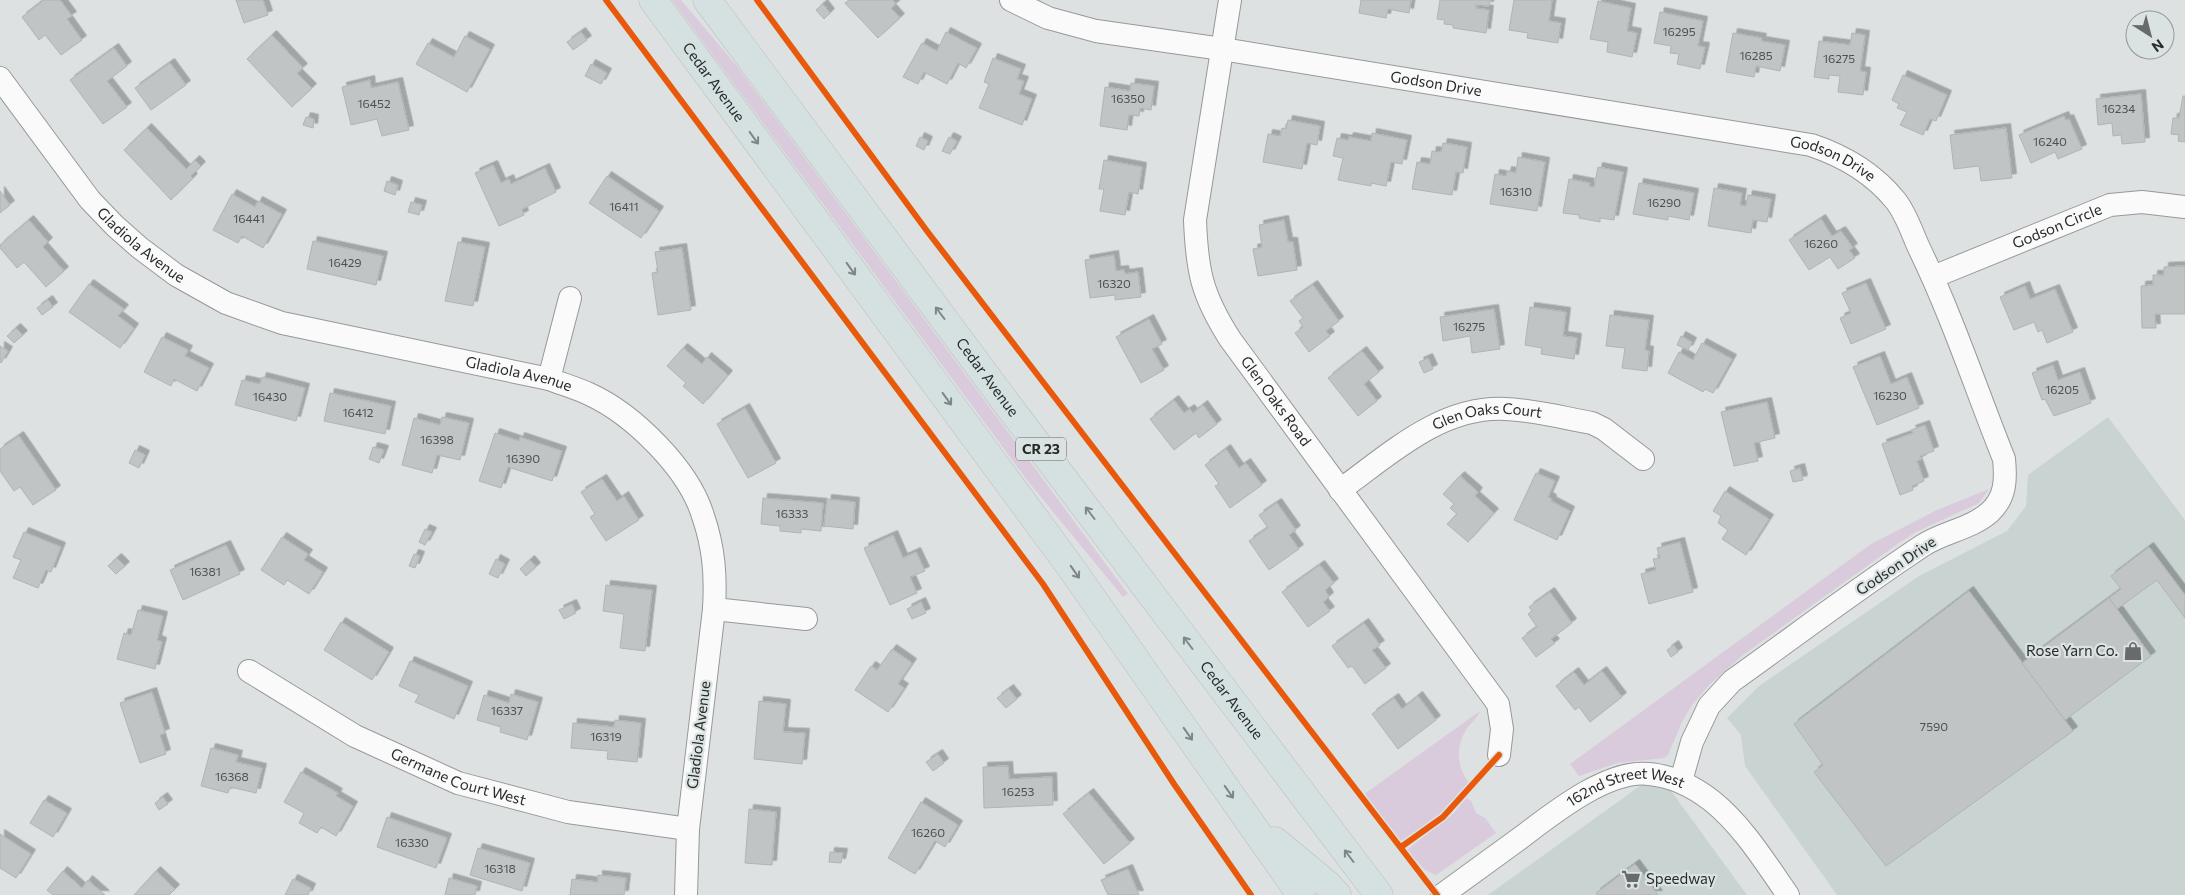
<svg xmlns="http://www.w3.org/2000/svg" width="2185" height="895" font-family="Commissioner,sans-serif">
<defs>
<filter id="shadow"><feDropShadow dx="4.5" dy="-4.5" stdDeviation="0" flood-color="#0004"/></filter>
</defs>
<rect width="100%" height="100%" fill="#dde1e1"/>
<!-- built -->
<g fill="#c9d3d2">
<polygon points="2108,417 2185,520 2185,895 1837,895 1745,766 1741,735 1727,718 1759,686 1919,576 2007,531 2026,506 2028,475"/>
<polygon points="1658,773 1747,895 1488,895"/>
</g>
<!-- green -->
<g fill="#d9cbdc">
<polygon points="672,0 681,0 736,65 1128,594 1123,597 1027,480"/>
<polygon points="1989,489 1979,503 1916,532 1899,543 1743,655 1709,685 1692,705 1682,722 1668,755 1664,758 1617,763 1579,776 1570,764 1871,544 1937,510"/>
<path d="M1480,711C1477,719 1470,723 1466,730C1455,748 1457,767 1469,783L1433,821L1401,841L1363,795Z"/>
<polygon points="1466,798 1471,801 1476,813 1485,818 1496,833 1436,875 1425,870 1407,850 1454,813"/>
</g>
<!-- building -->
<g fill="#c1c4c4" stroke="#b0b4b3" filter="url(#shadow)">
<polygon points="44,0 60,0 72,16 67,19 82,40 61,55 45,35 39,40 22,17"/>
<polygon points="236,0 263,0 268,15 244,23"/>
<polygon points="849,0 893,0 896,4 891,8 900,18 878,38 845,3"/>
<polygon points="1361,0 1411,0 1409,13 1388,9 1386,18 1359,13"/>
<polygon points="1440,0 1490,0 1489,6 1476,5 1476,8 1489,10 1486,33 1453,28 1453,25 1444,24 1445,20 1437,19"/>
<polygon points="1514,0 1552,0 1549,21 1561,23 1558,43 1527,38 1528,33 1509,30"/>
<polygon points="1598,1 1631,8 1627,31 1637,33 1632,57 1607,52 1608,42 1590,39"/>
<polygon points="823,4 830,13 824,19 816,10"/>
<polygon points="1660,12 1703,21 1698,46 1705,47 1700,69 1677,64 1679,54 1670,53 1671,46 1654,43"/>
<polygon points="581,32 587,40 573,50 567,42"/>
<polygon points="946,32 977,48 966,68 958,63 947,84 924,72 918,84 903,77 922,43 937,51"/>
<polygon points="1733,33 1762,38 1761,41 1785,45 1780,71 1756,66 1754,77 1726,72"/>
<polygon points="1852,33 1865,35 1860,71 1866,72 1863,95 1838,92 1840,76 1829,75 1829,79 1814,77 1819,41 1850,45"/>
<polygon points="272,35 303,68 297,73 312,88 292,107 247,59"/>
<polygon points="465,36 490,49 467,92 416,64 428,43 454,57"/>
<polygon points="114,48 127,66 107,81 127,107 103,124 70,80"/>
<polygon points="993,58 1021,69 1017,79 1024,81 1019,94 1032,99 1022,125 979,108 989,84 984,82"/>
<polygon points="170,63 186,85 151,110 135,88"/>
<polygon points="591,64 607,73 601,84 585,76"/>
<polygon points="1903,75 1947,95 1936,121 1930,119 1923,135 1900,125 1907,112 1897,108 1899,104 1892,100"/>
<polygon points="370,80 371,88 398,82 409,130 382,136 377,119 351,125 342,87"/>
<polygon points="1131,83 1154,86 1151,110 1140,108 1139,116 1129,115 1127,130 1100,126 1105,87 1130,91"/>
<polygon points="2141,94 2145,142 2122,144 2121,135 2113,136 2112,123 2098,125 2096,99"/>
<polygon points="2183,96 2185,96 2185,142 2178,141 2179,135 2171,134 2173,118 2179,118"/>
<polygon points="2064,116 2066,120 2069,119 2082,149 2058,159 2055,152 2031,163 2019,135"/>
<polygon points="306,117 314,119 313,128 303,125"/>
<polygon points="1288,120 1320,126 1317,145 1307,143 1302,169 1263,162 1268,134 1280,136 1282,128 1286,129"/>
<polygon points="147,128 186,169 195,160 201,166 191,176 193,178 171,200 124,150"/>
<polygon points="2006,128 2012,178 1981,181 1979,166 1954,169 1950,135"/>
<polygon points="1372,133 1407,140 1402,164 1391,162 1386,186 1371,183 1371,186 1338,180 1343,158 1333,156 1337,138 1348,140 1349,137 1371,141"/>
<polygon points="920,137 928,141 924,150 916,146"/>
<polygon points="949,137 957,141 950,154 942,151"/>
<polygon points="1443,143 1467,147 1463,173 1456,172 1452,195 1412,189 1417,162 1430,164 1432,151 1441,152"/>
<polygon points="1518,157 1545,162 1537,211 1490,204 1495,174 1506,176 1507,171 1516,173"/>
<polygon points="1104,160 1142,167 1138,194 1129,192 1125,215 1100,211 1104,189 1099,189"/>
<polygon points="493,165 501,183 509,179 511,184 545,168 556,192 522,209 524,215 499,226 475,173"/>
<polygon points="1598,167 1623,172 1614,220 1600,218 1600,222 1579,218 1579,215 1563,213 1569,179 1590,183 1589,186 1594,187"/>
<polygon points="607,176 659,211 641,238 589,203"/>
<polygon points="387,181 398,185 395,195 384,191"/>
<polygon points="1639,183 1694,193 1689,220 1668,216 1668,220 1633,214"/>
<polygon points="1714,188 1742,193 1740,205 1746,206 1748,195 1771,199 1767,222 1753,220 1751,233 1708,226"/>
<polygon points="0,191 10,205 0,213"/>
<polygon points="232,194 255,207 258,201 282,214 263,248 242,236 238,243 213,230"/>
<polygon points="411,202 422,205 419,215 408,212"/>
<polygon points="1821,219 1832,236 1841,231 1853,248 1849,250 1855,258 1838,269 1830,257 1809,270 1789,240"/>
<polygon points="29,220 48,242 43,247 64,271 46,287 24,262 17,268 0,248 0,245"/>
<polygon points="1284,220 1288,242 1293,242 1297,270 1258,276 1253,249 1262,247 1259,225"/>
<polygon points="313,241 383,256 376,285 307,269"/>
<polygon points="458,242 485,247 473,306 445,301"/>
<polygon points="682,248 691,310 658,315 652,273 658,272 655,252"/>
<polygon points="1114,255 1116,271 1124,270 1125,274 1138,272 1141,297 1115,300 1115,295 1090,298 1085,260"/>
<polygon points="2185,266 2185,314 2155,314 2156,328 2142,328 2141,286 2153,285 2153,275 2164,275 2164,267"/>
<polygon points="1866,283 1886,329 1851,344 1840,318 1851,313 1842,293"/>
<polygon points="89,284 124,309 118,316 134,328 120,348 69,312"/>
<polygon points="1313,285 1339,321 1326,331 1330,336 1309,352 1295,333 1303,327 1299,321 1303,318 1290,301"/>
<polygon points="2025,286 2030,299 2055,289 2073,332 2047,343 2042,330 2038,332 2034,322 2014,330 2000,297"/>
<polygon points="48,300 53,307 42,315 37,308"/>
<polygon points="1530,307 1566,312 1563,336 1577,338 1574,359 1541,354 1542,348 1525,345"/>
<polygon points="1494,309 1500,349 1472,353 1470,336 1443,341 1440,317"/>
<polygon points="1610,315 1649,320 1645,350 1649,351 1647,371 1622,368 1625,348 1606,346"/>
<polygon points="1149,319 1162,344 1152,349 1164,370 1141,383 1116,337"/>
<polygon points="16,328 23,335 14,343 7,336"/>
<polygon points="1681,336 1692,342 1688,350 1677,345"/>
<polygon points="162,337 188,350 185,356 209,368 197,391 174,379 171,386 144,372"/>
<polygon points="1702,343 1732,359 1713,393 1705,389 1703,392 1668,373 1679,352 1693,360"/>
<polygon points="0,346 8,351 1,363 0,362"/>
<polygon points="683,348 702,364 707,357 728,375 703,404 683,386 686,383 667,366"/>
<polygon points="1362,351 1379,372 1364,384 1377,401 1358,416 1328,378"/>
<polygon points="1880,356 1891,384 1907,377 1919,408 1877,425 1853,367"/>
<polygon points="1428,358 1433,369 1424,373 1419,362"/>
<polygon points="2053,365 2058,380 2080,372 2091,403 2054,416 2045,399 2042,400 2032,373"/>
<polygon points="262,377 305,388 296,421 235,405 242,380 260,384"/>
<polygon points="330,393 391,406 385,434 324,421"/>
<polygon points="1174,400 1184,413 1190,409 1193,413 1203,405 1217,424 1199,438 1196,433 1174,450 1150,419"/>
<polygon points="1767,402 1775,438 1754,443 1758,461 1734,466 1721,412"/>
<polygon points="745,408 776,463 748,478 717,424"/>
<polygon points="442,417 469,423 460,460 437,455 432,473 402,465 414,418 440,425"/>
<polygon points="1925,425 1934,451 1920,456 1922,459 1917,461 1924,481 1912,486 1913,490 1900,495 1882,444 1913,433 1911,430"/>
<polygon points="495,433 519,441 520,437 562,451 552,481 508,467 501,488 479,481"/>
<polygon points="19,436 56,490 33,505 20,487 14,491 0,471 0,449"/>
<polygon points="373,447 384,450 379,463 369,459"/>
<polygon points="1226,449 1239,468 1246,463 1262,485 1230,508 1215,486 1219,484 1205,465"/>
<polygon points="135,450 145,455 139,468 129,463"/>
<polygon points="1800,468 1803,480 1793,482 1790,471"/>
<polygon points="1536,473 1555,481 1548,497 1552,499 1551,501 1570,511 1557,540 1514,520"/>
<polygon points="1460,476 1478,492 1475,496 1494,513 1468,542 1447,524 1457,514 1450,508 1454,504 1443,494"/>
<polygon points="602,479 617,501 624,496 639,520 606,541 590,517 595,514 581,492"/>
<polygon points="1725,491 1769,519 1746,555 1722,539 1728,530 1718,523 1721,516 1713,511"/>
<polygon points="763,498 823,503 821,531 801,529 801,533 780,531 780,526 761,524"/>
<polygon points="827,499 855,502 853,529 824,526"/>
<polygon points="1277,503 1296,530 1289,535 1299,549 1269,570 1249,541 1268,528 1259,515"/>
<polygon points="425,529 432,532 425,545 419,542"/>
<polygon points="24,532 61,547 51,572 46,570 38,588 13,578 21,560 13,557"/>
<polygon points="893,535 903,558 916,552 925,571 910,577 917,593 890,605 864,548"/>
<polygon points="282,537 308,554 304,560 323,572 309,594 287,580 284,585 261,570"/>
<polygon points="1680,542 1693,592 1649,604 1641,574 1656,570 1653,559 1660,558 1657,548"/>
<polygon points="226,545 240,574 183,600 170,570"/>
<polygon points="2149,547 2185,595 2185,618 2157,580 2117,609 2109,598 2121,589 2111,576"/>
<polygon points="414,554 420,556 415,568 409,566"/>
<polygon points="117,558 125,566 116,574 108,566"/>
<polygon points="496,559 505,564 498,578 489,574"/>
<polygon points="530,560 536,567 526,576 520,569"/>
<polygon points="1320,565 1334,583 1325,590 1329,597 1323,602 1330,611 1308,627 1282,592"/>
<polygon points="606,585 652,590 645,651 620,648 624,614 603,611"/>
<polygon points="1969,591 2073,731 1886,866 1814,772 1823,765 1794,724"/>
<polygon points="1550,592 1572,623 1551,639 1555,643 1536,657 1522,638 1537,627 1528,614 1532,611 1529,607"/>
<polygon points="2109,598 2151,656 2065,720 2022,663"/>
<polygon points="921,602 926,613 912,619 907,609"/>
<polygon points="572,604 576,613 564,619 559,610"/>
<polygon points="138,610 163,616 157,640 162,642 155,669 117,659 124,633 131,635"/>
<polygon points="341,622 389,652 372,680 324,650"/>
<polygon points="1364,623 1380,645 1372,650 1386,668 1365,684 1352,666 1348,668 1332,646"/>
<polygon points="1674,645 1678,652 1671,657 1667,650"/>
<polygon points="892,649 912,663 898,684 904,688 888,712 855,690 871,666 877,670"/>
<polygon points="410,661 468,686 454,719 415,702 419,695 399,686"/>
<polygon points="1602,671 1622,697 1590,722 1579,707 1575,710 1556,686 1574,672 1584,685"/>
<polygon points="1009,689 1017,699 1006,708 997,698"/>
<polygon points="152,692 165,733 160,735 166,754 140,763 120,703"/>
<polygon points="511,694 538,702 527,740 500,732 501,727 477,720 484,695 509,703"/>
<polygon points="1418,696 1436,720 1398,749 1372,714 1394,698 1402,709"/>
<polygon points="759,701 786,704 783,732 805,733 802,764 754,759"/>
<polygon points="615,720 641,723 637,762 607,759 608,751 571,748 573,723 614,727"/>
<polygon points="211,748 238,755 236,762 262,768 256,793 230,787 228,793 201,786"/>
<polygon points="938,754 944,763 933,771 926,762"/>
<polygon points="1008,766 1009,779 1052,777 1053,805 984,808 983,767"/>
<polygon points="301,772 338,793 336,796 353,806 336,836 321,827 317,833 299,823 304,813 284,802"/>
<polygon points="1089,793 1130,843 1104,864 1063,814"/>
<polygon points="163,797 168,804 159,810 155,803"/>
<polygon points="44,800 67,813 53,837 30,823"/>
<polygon points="921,802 958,825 945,847 935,841 915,874 888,858"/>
<polygon points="749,809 776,812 772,865 745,863"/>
<polygon points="387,817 447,838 436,868 377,847"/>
<polygon points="0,834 31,854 16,878 0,868"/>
<polygon points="478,848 530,863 522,891 470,875"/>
<polygon points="830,852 843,853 841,863 829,862"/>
<polygon points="1635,864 1658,895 1598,895 1596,893"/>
<polygon points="1128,869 1139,895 1108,895 1101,880"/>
<polygon points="63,871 82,888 88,880 105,895 53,895 47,890"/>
<polygon points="156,871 175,889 169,895 134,895"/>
<polygon points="598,875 626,878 624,895 570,895 572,879 598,882"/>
<polygon points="449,878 477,886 475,895 445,895"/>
<polygon points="293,879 311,888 308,895 285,895"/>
</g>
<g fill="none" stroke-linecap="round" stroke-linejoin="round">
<!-- street casing -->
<g stroke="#969998" stroke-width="24">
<g id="street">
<path id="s1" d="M1011,0L1048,18L1096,31L1222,49L1811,145C1844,156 1873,173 1895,200C1906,213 1912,233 1919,248C1952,316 1976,389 2004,459C2006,479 2006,497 1990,512C1971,529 1943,532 1922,546C1857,589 1795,636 1732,681L1709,706L1692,742L1681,781"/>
<path id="s2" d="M1230,0L1195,220C1197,272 1202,295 1230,339L1498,704L1502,729L1499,755"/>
<path id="s3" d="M0,78L90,200L115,226L140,248L176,275L226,303L282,323L549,379C562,384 576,388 589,394C633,414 689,469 703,516C714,548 716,576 714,609L688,829L686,895"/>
<path id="s4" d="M1933,277L2110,205L2142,202L2185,207"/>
<polyline points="549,379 570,298"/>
<path id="s5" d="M1340,490C1389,455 1440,406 1505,409C1534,410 1564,418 1592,423L1604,429L1643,459"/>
<polyline points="714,609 806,619"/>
<path id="s6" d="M249,671L355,736L458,783L568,812L688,829"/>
<path id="s7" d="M1442,895C1468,876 1493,858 1519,839C1551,815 1607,769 1649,774C1672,776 1694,787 1712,801C1743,826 1765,862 1788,895"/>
</g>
</g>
<!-- primary casing -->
<g stroke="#bcbebe" stroke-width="29">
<g id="primary">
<path id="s8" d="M653,0L1069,565L1301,895"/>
<path id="s9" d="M707,0L1007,404L1379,895"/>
<polyline points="1275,841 1328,885 1337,895"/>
</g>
</g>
<!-- street -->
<use href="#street" stroke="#fafafa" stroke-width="22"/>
<!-- primary -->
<use href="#primary" stroke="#d4e1e0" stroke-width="28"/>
<!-- cycleway casing -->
<g stroke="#dbe3e2" stroke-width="9">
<g id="cycleway">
<polyline points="606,0 1043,584 1174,784 1251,895"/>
<polyline points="757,0 927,231 1437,895"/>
<polyline points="1401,847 1443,817 1499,755"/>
</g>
</g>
<!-- cycleway -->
<use href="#cycleway" stroke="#e8590c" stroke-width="6"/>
</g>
<!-- one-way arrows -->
<defs><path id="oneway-shaft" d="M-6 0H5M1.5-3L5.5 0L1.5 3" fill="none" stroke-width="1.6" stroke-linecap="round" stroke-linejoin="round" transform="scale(1.25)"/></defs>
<g stroke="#7e8686">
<use href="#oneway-shaft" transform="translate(754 138) rotate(54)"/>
<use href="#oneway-shaft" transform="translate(851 269) rotate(54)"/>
<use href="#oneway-shaft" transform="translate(940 313) rotate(-127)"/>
<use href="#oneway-shaft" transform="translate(947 399) rotate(54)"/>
<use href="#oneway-shaft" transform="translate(1090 513) rotate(-127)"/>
<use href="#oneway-shaft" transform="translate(1075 572) rotate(55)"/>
<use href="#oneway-shaft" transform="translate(1188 643) rotate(-127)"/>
<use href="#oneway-shaft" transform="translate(1188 734) rotate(55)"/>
<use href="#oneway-shaft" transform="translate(1229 792) rotate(55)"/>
<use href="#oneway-shaft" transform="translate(1349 856) rotate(-127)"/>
</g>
<!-- icons -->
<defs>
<g id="shop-bare" transform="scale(1.5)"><path d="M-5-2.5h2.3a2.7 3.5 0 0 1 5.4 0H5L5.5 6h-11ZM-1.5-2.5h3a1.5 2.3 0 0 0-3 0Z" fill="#676b6b" stroke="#dbe3e2" stroke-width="2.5" paint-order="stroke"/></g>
<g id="supermarket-bare" transform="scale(1.5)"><path d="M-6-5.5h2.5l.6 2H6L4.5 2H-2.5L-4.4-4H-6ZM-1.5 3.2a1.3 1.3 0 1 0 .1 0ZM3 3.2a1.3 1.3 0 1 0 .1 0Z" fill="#676b6b" stroke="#dbe3e2" stroke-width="2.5" paint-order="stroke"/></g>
</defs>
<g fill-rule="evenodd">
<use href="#shop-bare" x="2133" y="651"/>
<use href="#supermarket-bare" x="1631" y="879"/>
</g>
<g text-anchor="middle" stroke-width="4.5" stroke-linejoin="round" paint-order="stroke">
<!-- number labels -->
<g font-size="12" fill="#4e5151">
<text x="1679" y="36">16295</text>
<text x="1756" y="60">16285</text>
<text x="1839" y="63">16275</text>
<text x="1128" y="103">16350</text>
<text x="374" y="108">16452</text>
<text x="2119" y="113">16234</text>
<text x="2050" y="146">16240</text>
<text x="1516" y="196">16310</text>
<text x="1664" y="207">16290</text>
<text x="624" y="211">16411</text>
<text x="249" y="223">16441</text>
<text x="1821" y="248">16260</text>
<text x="345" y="267">16429</text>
<text x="1114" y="288">16320</text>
<text x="1469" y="331">16275</text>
<text x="2062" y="394">16205</text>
<text x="1890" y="400">16230</text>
<text x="270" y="401">16430</text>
<text x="358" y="417">16412</text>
<text x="437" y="444">16398</text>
<text x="523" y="463">16390</text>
<text x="792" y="518">16333</text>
<text x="205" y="576">16381</text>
<text x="507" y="715">16337</text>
<text x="1934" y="731">7590</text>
<text x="606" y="741">16319</text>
<text x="232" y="781">16368</text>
<text x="1018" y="796">16253</text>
<text x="928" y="837">16260</text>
<text x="412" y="847">16330</text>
<text x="500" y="873">16318</text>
</g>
<!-- shield labels -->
<rect fill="#dbe3e2" stroke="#5e6262" stroke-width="1" x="1016" y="437.5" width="50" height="23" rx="4"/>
<g font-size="14" font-weight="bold" fill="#282b2b">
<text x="1041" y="454">CR 23</text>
</g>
<!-- street labels -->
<g font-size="15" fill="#282b2b" stroke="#dbe3e2">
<text dy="5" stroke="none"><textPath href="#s8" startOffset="102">Cedar Avenue</textPath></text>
<text dy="5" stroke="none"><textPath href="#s1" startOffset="435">Godson Drive</textPath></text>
<text dy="5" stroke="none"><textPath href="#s1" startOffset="840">Godson Drive</textPath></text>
<text dy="5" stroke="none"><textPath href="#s4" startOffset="134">Godson Circle</textPath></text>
<text dy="5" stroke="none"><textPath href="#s3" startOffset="220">Gladiola Avenue</textPath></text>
<text dy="5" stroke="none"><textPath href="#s3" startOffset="625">Gladiola Avenue</textPath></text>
<text dy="5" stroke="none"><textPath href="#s9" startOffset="470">Cedar Avenue</textPath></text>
<text dy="5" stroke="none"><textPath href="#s2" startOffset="426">Glen Oaks Road</textPath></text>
<text dy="5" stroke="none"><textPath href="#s5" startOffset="169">Glen Oaks Court</textPath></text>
<text transform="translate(1896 566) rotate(-34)" y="5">Godson Drive</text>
<text dy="5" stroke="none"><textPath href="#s9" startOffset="875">Cedar Avenue</textPath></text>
<text transform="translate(699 735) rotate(-83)" y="5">Gladiola Avenue</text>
<text dy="5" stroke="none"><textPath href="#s6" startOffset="236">Germane Court West</textPath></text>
<text dy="5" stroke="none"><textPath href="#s7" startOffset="218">162nd Street West</textPath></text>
</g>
<!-- poi labels -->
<g font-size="15" fill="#282b2b" stroke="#dbe3e2" text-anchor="end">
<text x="2118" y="656">Rose Yarn Co.</text>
<text x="1646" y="884" text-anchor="start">Speedway</text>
</g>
</g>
<!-- north arrow -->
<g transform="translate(2150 35) rotate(144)"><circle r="24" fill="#dbe3e2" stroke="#939999"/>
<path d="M0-4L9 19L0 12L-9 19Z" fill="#676b6b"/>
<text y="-8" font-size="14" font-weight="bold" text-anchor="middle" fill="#282b2b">N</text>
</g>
</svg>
